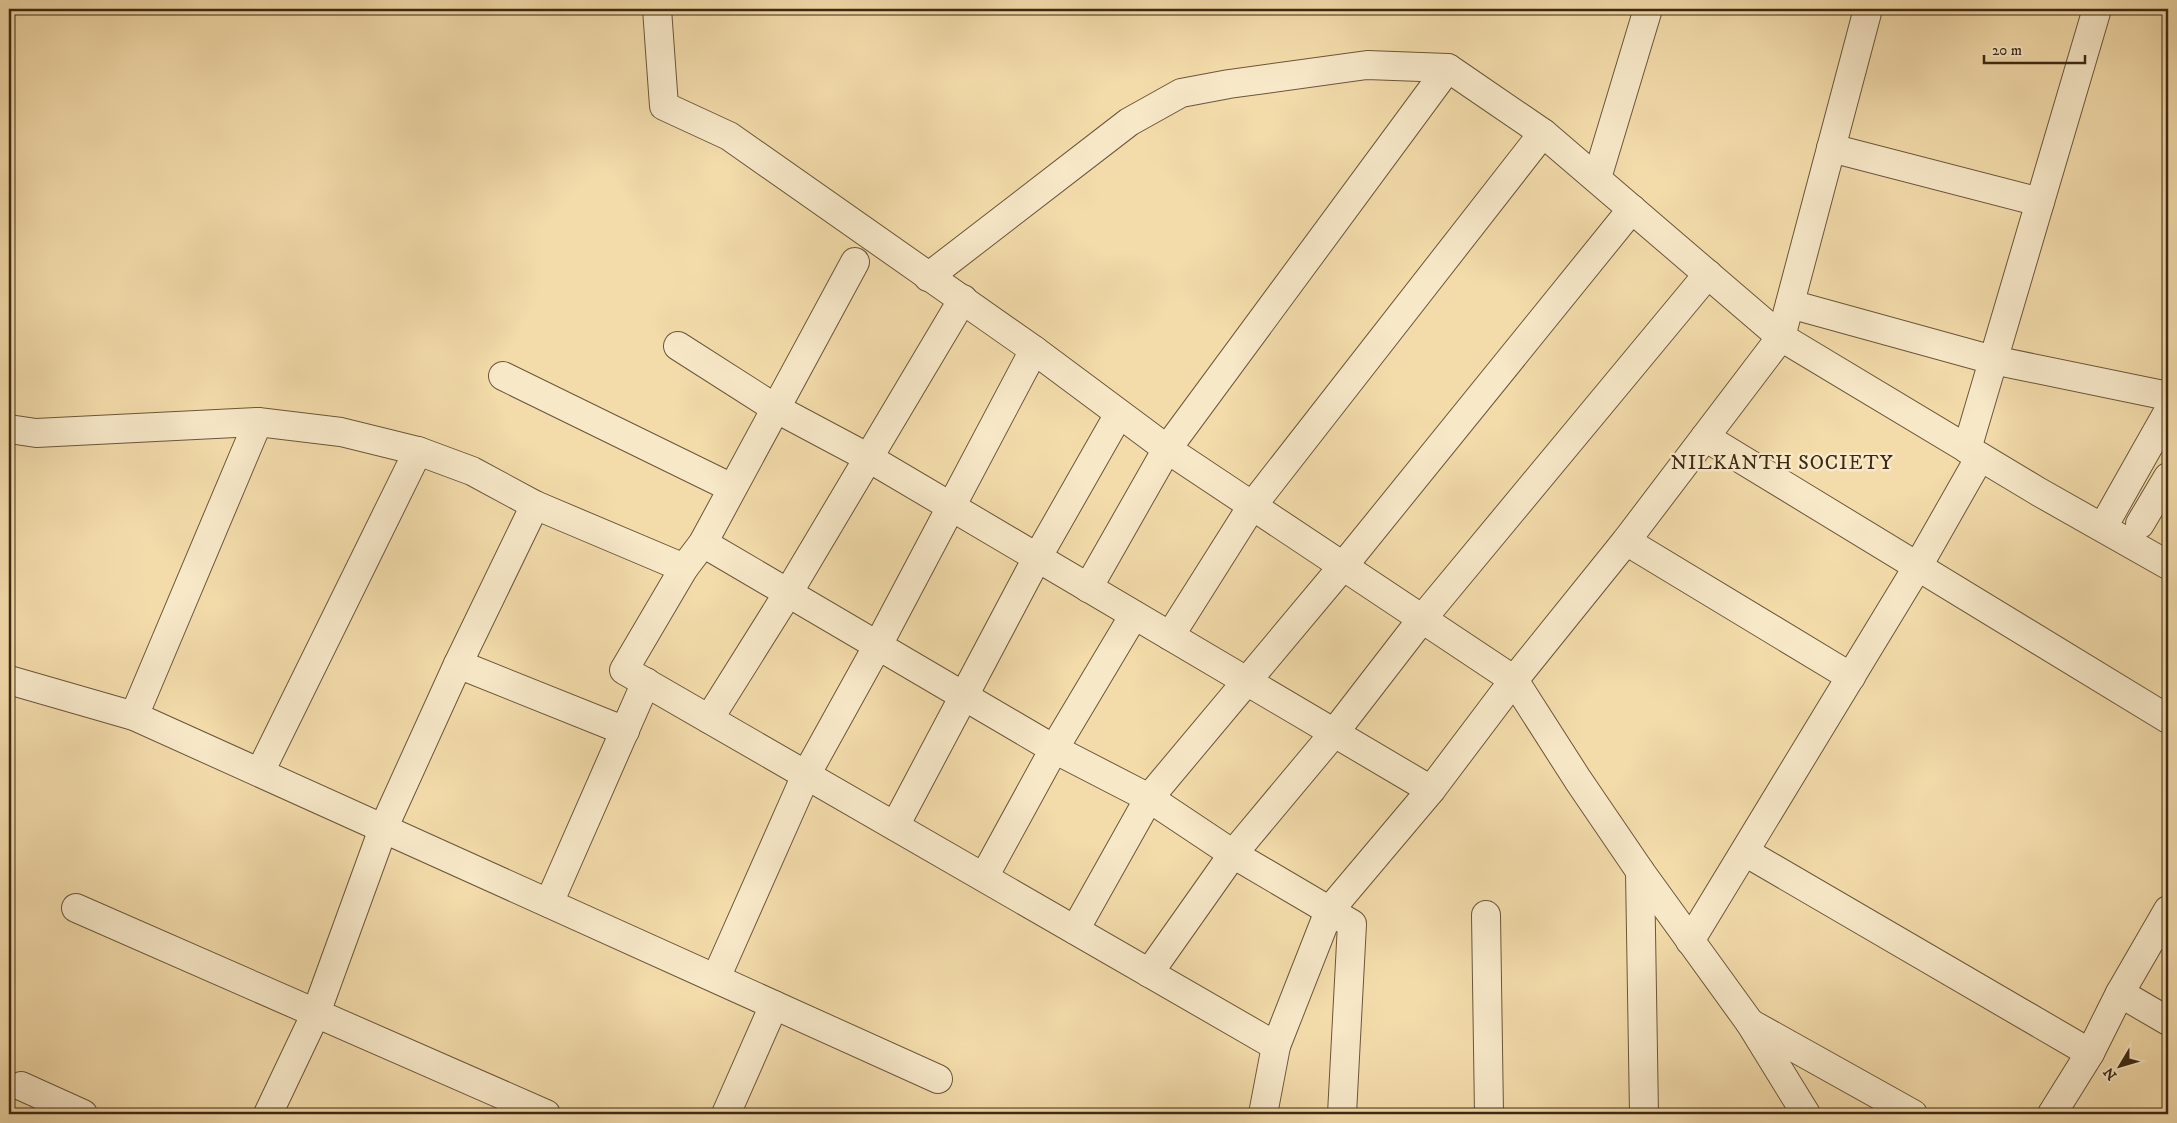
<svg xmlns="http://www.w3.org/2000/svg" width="2177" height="1123" font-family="'IM FELL DW Pica',serif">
<rect width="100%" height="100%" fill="#f3dbaa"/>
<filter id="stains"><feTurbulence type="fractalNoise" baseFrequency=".004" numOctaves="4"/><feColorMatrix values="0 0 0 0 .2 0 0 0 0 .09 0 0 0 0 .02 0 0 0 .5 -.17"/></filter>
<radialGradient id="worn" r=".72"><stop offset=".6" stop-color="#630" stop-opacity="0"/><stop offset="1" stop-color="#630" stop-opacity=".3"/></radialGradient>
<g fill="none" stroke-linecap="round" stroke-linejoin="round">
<!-- minor casing -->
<g stroke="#6b5639" stroke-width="30">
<g id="minor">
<polyline points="1831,148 2040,202"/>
<polyline points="1597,178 1648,9"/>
<polyline points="855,262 703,543 684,568 624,670 1276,1046"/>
<polyline points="928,277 1129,122 1181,93 1229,84 1367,65 1448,68 1543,133 1781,337 2039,492 2168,565"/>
<polyline points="1790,304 1993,360 2168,396"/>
<polyline points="678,346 775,408 867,457 1431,790"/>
<polyline points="503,376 732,488"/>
<polyline points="9,429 36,433 258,422 341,432 418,451 472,471 535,505 684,568"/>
<polyline points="1705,437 2168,719"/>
<polyline points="1967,449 2097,9"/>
<polyline points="2140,524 2168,477"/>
<polyline points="2103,527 2168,412"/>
<polyline points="1626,541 1851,677"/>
<polyline points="703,543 1054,749 1149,798 1233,854 1352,924 1342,1114"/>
<polyline points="1088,588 1167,449 1448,68"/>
<polyline points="1170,636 1252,506 1543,133"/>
<polyline points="458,664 625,731"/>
<polyline points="9,680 134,716 938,1079"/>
<polyline points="134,716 258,422"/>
<polyline points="709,719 788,593 963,299"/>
<polyline points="260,772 418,451"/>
<polyline points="895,826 1037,558 1119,414"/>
<polyline points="1745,852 2090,1053"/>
<polyline points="1640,871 1644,1114"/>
<polyline points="984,877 1054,749 1134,615"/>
<polyline points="549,903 646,682"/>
<polyline points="76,908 546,1114"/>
<polyline points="1486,915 1489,1114"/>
<polyline points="1075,930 1149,798 1344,565 1632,209"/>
<polyline points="1690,941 1918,566 1980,457"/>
<polyline points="1149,973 1233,854 1334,733 1422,619 1708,274"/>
<polyline points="716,978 806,775 878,645 1034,350"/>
<polyline points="2120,993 2168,1021"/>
<polyline points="1750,1023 1913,1114"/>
<polyline points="21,1086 83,1114"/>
<polyline points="268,1114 316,1013 383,829 458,664 535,505"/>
<polyline points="726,1114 774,1005"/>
<polyline points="1263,1114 1276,1046 1329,911 1431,790 1514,680 1626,541 1781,337 1868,9"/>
<polyline points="2052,1114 2090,1053 2120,993 2168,910"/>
</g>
</g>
<!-- tertiary casing -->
<g stroke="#6b5639" stroke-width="30">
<polyline id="tertiary" points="657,9 664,106 729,136 1034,350 1167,449 1514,680 1578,780 1640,871 1750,1023 1806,1114"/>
</g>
<!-- minor -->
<use href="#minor" stroke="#f7e8c8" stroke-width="28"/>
<!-- tertiary -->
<use href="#tertiary" stroke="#f7e8c8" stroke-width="28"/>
</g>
<g text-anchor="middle" stroke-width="5" stroke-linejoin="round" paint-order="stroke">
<!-- neighbourhood labels -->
<g font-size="20" letter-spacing="1" fill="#3e2913" stroke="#f7e8c8">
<text x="1782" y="469">NILKANTH SOCIETY</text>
</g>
</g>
<!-- margin -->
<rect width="2177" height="1123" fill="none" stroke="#f3dbaa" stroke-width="30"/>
<rect x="10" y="10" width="2157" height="1103" fill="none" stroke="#3e2913" stroke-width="2.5"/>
<rect x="15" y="15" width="2147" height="1093" fill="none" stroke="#3e2913"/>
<!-- north arrow -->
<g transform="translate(2120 1066) rotate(232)" stroke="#f7e8c8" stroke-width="4" paint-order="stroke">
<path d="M0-4L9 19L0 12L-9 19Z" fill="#3e2913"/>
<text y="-8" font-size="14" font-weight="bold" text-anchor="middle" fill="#3e2913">N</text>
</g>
<!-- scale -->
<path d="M1984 55v8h101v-8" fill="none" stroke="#3e2913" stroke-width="2.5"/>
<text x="1992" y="55" font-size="15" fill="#3e2913" stroke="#f7e8c8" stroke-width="4" paint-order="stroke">20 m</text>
<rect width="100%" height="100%" filter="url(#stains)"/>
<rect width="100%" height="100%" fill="url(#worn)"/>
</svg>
